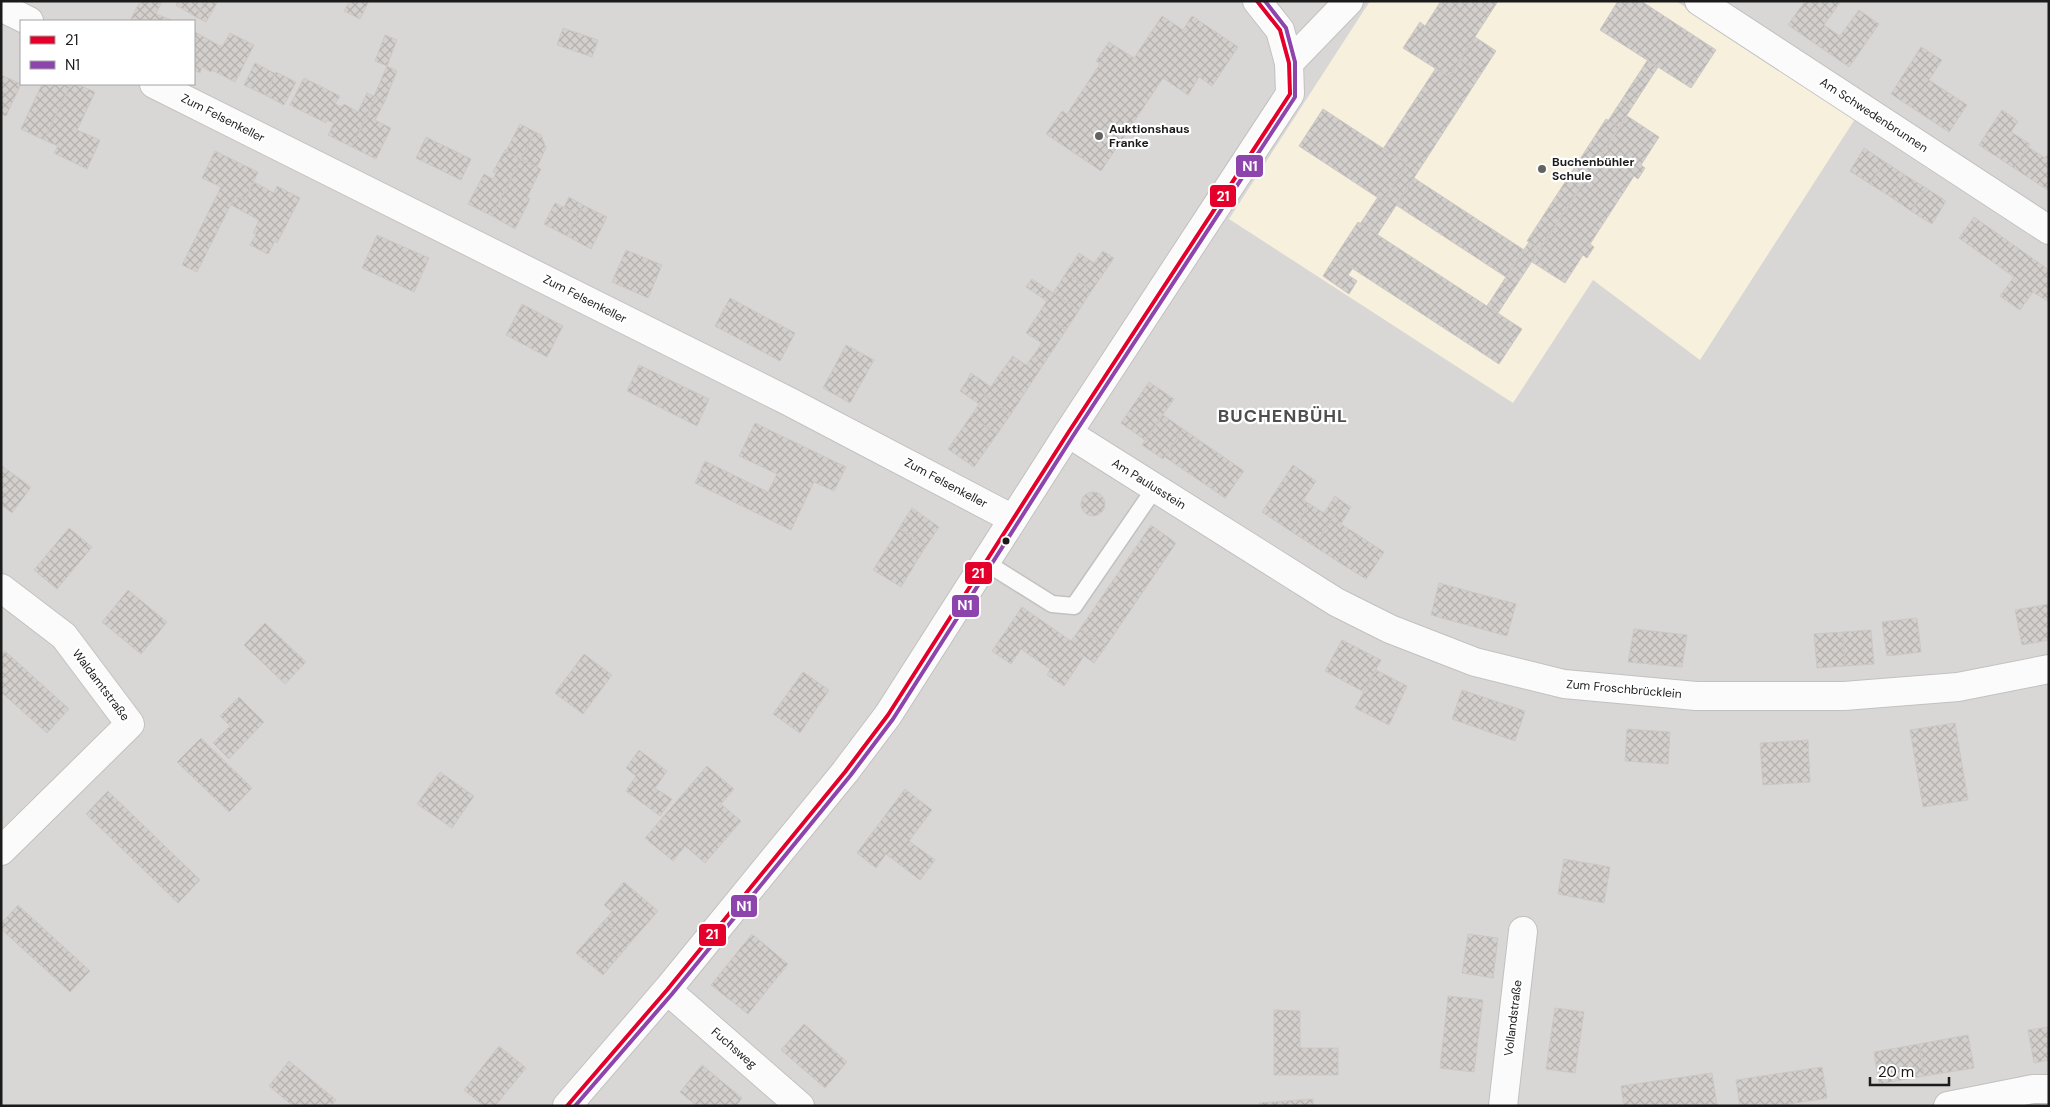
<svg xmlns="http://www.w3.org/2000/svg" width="2050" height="1107" font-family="'DM Sans',sans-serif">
<defs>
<pattern id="building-cross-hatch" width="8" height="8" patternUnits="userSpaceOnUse" patternTransform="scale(1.25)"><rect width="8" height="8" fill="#d3cfcc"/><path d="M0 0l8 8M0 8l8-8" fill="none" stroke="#b5b1af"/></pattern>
</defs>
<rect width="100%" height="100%" fill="#eae7e4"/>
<!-- residential -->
<path fill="#d9d7d6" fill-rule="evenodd" d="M1,1H2049V1106H1ZM21,21H194V84H21Z"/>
<!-- education -->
<polygon fill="#f6f0dd" points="1370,1 1676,1 1855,119 1700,360 1593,280 1513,403 1229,219"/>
<!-- parking -->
<polygon fill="#d8d7d5" points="1115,494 1137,509 1074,606 1025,573 1072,509 1093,524"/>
<!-- building -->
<g fill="url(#building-cross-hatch)" stroke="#cdc8c5">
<polygon points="140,1 162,1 156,14 174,21 130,21"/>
<polygon points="178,1 205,1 196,17 176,5"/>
<polygon points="205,1 218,1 206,22 196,17"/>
<polygon points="350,1 369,1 360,19 344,11"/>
<polygon points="1441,1 1498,1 1449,77 1403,48 1420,22 1425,26"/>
<polygon points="1618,1 1641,1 1716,50 1691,88 1600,30"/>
<polygon points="1805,1 1841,1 1824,25 1840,36 1859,10 1879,24 1849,67 1788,25"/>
<polygon points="1162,16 1183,30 1192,16 1238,47 1212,86 1199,77 1188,95 1163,78 1101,171 1046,134 1062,111 1067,114 1100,64 1096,61 1109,42 1134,58"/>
<polygon points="563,28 598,40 592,57 557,45"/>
<polygon points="195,32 222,47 230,33 254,45 235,82 212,70 211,72 202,67 200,73 194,70 194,35"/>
<polygon points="385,35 397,40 387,66 375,61"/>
<polygon points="1475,37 1496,51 1481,74 1460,60"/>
<polygon points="1921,47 1942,60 1929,80 1967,105 1949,132 1891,94"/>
<polygon points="1460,60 1481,74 1377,235 1360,224 1378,197 1383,201 1407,164 1383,149 1436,68 1449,77"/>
<polygon points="1647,61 1658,67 1619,127 1608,121"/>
<polygon points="255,63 276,74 265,95 244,85"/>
<polygon points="387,66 397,71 385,101 374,96"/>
<polygon points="276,72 296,82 284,105 265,95"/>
<polygon points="1,75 21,84 6,116 1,114"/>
<polygon points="304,78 340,96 335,104 342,107 344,104 358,112 367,93 376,97 352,147 328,135 334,123 327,120 326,123 290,105"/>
<polygon points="42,84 71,84 44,140 21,129"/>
<polygon points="71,84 77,84 95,92 77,130 100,140 87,169 54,153 58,146 44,140"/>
<polygon points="376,97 385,101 375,120 391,128 376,159 352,147"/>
<polygon points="1323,109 1407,164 1383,201 1299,146"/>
<polygon points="2002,110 2018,121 2011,132 2030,144 2014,168 1979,145"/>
<polygon points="1627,116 1659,137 1641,165 1645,168 1638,179 1634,176 1590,244 1594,247 1587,258 1583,255 1565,283 1532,262"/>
<polygon points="1606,119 1619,127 1540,249 1527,241"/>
<polygon points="520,124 535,132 521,159 506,151"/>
<polygon points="535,132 541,135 546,148 537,167 521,159"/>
<polygon points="426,137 471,159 461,180 416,158"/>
<polygon points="2028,147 2045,158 2049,153 2049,191 2014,168"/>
<polygon points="1864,148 1885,162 1870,184 1850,171"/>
<polygon points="505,150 521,159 492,216 468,204 484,174 493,179 496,173 493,172"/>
<polygon points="215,151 258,172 245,200 235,196 197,272 182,265 221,187 202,178"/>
<polygon points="521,159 541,169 527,197 530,199 515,229 492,216"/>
<polygon points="1885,162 1905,175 1891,197 1870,184"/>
<polygon points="1905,175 1926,188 1911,211 1891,197"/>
<polygon points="1414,178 1524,250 1506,277 1396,205"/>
<polygon points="254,182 274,193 277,186 300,198 277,243 275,241 268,254 250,245 256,234 253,233 259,220 231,205 235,196 245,200"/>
<polygon points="1926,188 1946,201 1932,224 1911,211"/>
<polygon points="569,197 583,205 578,215 564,207"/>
<polygon points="555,203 578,215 567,236 544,224"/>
<polygon points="583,205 607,217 591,249 567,236"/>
<polygon points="1974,217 2049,270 2049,302 2033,292 2020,310 2000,296 2014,277 1959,238"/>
<polygon points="1358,222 1522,329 1499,364 1335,257"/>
<polygon points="377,235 429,258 414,292 362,268"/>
<polygon points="1529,242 1540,249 1498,313 1487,306"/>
<polygon points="626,250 662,265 648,298 612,282"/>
<polygon points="1103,251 1114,258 1092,290 1066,273 1079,253 1094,263"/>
<polygon points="1335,257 1353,268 1348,275 1357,281 1349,294 1323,276"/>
<polygon points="1066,273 1092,290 1079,310 1053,293"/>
<polygon points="1032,279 1079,310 1066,330 1039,313 1047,301 1026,287"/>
<polygon points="730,298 795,333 780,361 715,326"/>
<polygon points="522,304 563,326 547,357 506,335"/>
<polygon points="1039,313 1066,330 1045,362 1034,355 1042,343 1026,333"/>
<polygon points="846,345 874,360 850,403 823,388"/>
<polygon points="1034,355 1045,362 1024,394 998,376 1013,356 1026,365"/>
<polygon points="639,365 709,399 697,426 627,391"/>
<polygon points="971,373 991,387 998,376 1024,394 1011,414 966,382"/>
<polygon points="966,382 1011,414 997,434 971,416 979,404 960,391"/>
<polygon points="1149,382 1174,399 1145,440 1121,423"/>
<polygon points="1163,415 1183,429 1163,459 1142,445"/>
<polygon points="971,416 997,434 974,467 948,449"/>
<polygon points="755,423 846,467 834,491 814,482 791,530 695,483 705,461 768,492 777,474 739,456"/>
<polygon points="1183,429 1244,471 1225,498 1165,457"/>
<polygon points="1293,465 1316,481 1303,500 1310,504 1292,532 1262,512"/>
<polygon points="2,466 31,487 12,513 1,505"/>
<circle cx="1093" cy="504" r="12"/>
<polygon points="1335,496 1343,502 1314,546 1292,532 1310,504 1324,513"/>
<polygon points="1343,502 1351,507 1341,524 1355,533 1337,561 1314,546"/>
<polygon points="912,508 939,527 926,546 899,528"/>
<polygon points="1151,525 1176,543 1106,646 1080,629"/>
<polygon points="69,528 92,547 57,589 34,570"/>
<polygon points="899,529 926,546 901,587 873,570"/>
<polygon points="1355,533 1384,552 1366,579 1337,561"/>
<polygon points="1439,583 1516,604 1507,636 1431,615"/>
<polygon points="128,590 167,622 141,654 102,622"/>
<polygon points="2049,604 2049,640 2022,645 2015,610"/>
<polygon points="1022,607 1071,641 1080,629 1106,646 1094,663 1084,656 1064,686 1047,675 1050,669 1021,649 1011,664 992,651"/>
<polygon points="1917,618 1921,652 1887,656 1882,622"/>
<polygon points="265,623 306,662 285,684 244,645"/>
<polygon points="1634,629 1687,635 1682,667 1628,662"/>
<polygon points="1871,630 1874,664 1845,666 1843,632"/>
<polygon points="1843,632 1845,666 1817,668 1814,634"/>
<polygon points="1342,640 1381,660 1364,692 1325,671"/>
<polygon points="5,651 69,709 47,733 1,692 1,656"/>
<polygon points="584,654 612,675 583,714 555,693"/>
<polygon points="1376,670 1407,686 1389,725 1355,708"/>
<polygon points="803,672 829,690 800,733 773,714"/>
<polygon points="1462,690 1525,711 1515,741 1452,719"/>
<polygon points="239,697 264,722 229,759 213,743 230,726 220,716"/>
<polygon points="1955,723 1968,800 1923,807 1910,730"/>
<polygon points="1627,729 1670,732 1668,764 1625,761"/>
<polygon points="201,738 252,788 229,812 177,762"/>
<polygon points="1808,740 1810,782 1763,785 1760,743"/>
<polygon points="639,750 667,771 655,788 672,799 660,816 626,791 636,776 626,768"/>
<polygon points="707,766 734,789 721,804 741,821 705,863 685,846 673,861 645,838"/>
<polygon points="440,772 474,796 452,828 417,804"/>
<polygon points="905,789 932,810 909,841 935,860 920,880 886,854 876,868 857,853"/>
<polygon points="108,791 200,880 178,903 86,814"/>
<polygon points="1564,859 1610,867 1604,903 1558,894"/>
<polygon points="624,882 658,911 630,943 604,921 612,912 604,905"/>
<polygon points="18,905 90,971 70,992 1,929 1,924"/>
<polygon points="604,921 630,943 603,975 576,953"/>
<polygon points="752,934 788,964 748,1014 711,985"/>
<polygon points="1468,934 1498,938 1493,978 1462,973"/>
<polygon points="1448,996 1483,1000 1474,1072 1440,1068"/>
<polygon points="1555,1008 1584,1012 1575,1073 1546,1069"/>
<polygon points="1274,1010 1300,1011 1300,1048 1338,1048 1338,1075 1274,1075"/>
<polygon points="804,1024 847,1062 825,1088 781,1050"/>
<polygon points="2049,1027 2049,1060 2034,1063 2028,1030"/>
<polygon points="1968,1035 1974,1068 1924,1076 1919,1044"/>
<polygon points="1919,1044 1924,1076 1879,1084 1874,1052"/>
<polygon points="499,1046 526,1068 495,1106 484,1106 464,1090"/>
<polygon points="289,1061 336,1100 331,1106 293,1106 269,1086"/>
<polygon points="702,1065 742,1098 736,1106 697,1106 680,1092"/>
<polygon points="1822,1067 1827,1098 1777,1106 1740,1106 1736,1080"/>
<polygon points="1712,1073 1717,1105 1624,1106 1621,1086"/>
<polygon points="1313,1099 1313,1106 1259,1106 1259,1103"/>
</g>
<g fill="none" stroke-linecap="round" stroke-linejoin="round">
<!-- service casing -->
<g stroke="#c2c1c0" stroke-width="19">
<polyline id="service" points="985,562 1052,604 1074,606 1155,488"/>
</g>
<!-- minor casing -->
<g stroke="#c2c1c0" stroke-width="30">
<g id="minor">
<polyline points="1257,1 1280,30 1289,63"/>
<polyline points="1699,1 2049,230"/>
<polyline points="1,7 29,21"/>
<polyline points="154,84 788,401 1013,519"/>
<polyline points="1068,433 1336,602 1390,629 1475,662 1564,684 1696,696 1844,696 1958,687 2049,669"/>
<polyline points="1,588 64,636 130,724 1,851"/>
<polyline points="667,990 800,1106"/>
<polyline points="1503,1106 1523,931"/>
<polyline points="1948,1106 2033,1089 2049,1089"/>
</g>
</g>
<!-- tertiary casing -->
<g stroke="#c2c1c0" stroke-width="30">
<polyline id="tertiary" points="567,1106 667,990 845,772 888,715 1068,433 1290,94 1289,63 1349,1"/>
</g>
<!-- service -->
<use href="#service" stroke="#fcfbfb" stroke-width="16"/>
<!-- minor -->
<use href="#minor" stroke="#fcfbfb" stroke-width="28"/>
<!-- tertiary -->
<use href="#tertiary" stroke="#fcfbfb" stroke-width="28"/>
<!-- bus-1 casing -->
<g stroke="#fff" stroke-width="8">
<polyline id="bus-1" points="567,1106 667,990 845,772 888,715 1068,433 1290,94 1289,63 1280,30 1257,1"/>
</g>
<!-- bus-2 casing -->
<g stroke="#fff" stroke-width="8">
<polyline id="bus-2" points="575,1106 672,994 850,776 893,719 1073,436 1295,97 1295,62 1286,28 1265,1"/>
</g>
<!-- bus-1 -->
<use href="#bus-1" stroke="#e4002b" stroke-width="4"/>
<!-- bus-2 -->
<use href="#bus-2" stroke="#8e44ad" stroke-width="4"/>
</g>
<!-- markers -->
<g fill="#636261" stroke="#fff" stroke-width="2">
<circle cx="1099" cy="136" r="5"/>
<circle cx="1542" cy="169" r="5"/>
</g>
<circle fill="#1b1b1b" stroke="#fff" stroke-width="2" cx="1006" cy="541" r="4.5"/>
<g text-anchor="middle" stroke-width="4.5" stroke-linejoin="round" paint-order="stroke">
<!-- street labels -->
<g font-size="12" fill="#1b1b1b" stroke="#fff">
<text transform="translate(1874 115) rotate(33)" y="4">Am Schwedenbrunnen</text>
<text transform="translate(223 118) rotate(27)" y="4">Zum Felsenkeller</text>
<text transform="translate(585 299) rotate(27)" y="4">Zum Felsenkeller</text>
<text transform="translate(946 483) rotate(28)" y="4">Zum Felsenkeller</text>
<text transform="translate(1149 484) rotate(32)" y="4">Am Paulusstein</text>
<text transform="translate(101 685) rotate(53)" y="4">Waldamtstraße</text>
<text transform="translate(1624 689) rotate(5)" y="4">Zum Froschbrücklein</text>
<text transform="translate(1513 1018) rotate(-83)" y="4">Vollandstraße</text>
<text transform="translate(734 1048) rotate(41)" y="4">Fuchsweg</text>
</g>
<!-- poi labels -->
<g font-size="12" font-weight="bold" fill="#1b1b1b" stroke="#fff" text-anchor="start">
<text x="1109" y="133">Auktionshaus<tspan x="1109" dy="14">Franke</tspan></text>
<text x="1552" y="166">Buchenbühler<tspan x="1552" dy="14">Schule</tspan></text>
</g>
<!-- district labels -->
<g font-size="18" font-weight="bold" letter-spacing="1" fill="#4e4e4e" stroke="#fff">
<text x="1283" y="422">BUCHENBÜHL</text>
</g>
</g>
<g stroke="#fff" stroke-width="2">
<rect x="1235" y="154" width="29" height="24" rx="5" fill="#8e44ad"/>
<rect x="1209" y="184" width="28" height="24" rx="5" fill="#e4002b"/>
<rect x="964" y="561" width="29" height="24" rx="5" fill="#e4002b"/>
<rect x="951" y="594" width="29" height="24" rx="5" fill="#8e44ad"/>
<rect x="730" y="894" width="28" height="24" rx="5" fill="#8e44ad"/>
<rect x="698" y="923" width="29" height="24" rx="5" fill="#e4002b"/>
</g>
<g font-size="14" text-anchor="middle" font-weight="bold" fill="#fff">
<text x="1250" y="171">N1</text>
<text x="1223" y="201">21</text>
<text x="978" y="578">21</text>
<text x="965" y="610">N1</text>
<text x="744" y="911">N1</text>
<text x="712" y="939">21</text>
</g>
<!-- border -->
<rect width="2050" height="1107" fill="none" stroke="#1b1b1b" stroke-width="5"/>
<!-- legend -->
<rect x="20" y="20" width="175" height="65" fill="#ffffff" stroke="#a4a4a4"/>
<rect x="30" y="36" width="25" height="8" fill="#e4002b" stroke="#a4a4a4"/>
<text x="65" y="45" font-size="15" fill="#1b1b1b">21</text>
<rect x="30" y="61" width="25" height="8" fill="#8e44ad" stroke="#a4a4a4"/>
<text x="65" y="70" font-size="15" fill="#1b1b1b">N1</text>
<!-- scale -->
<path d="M1870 1077v8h79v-8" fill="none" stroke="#1b1b1b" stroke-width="2.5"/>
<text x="1878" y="1077" font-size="15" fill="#1b1b1b" stroke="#ffffff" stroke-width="4" paint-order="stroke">20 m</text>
</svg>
